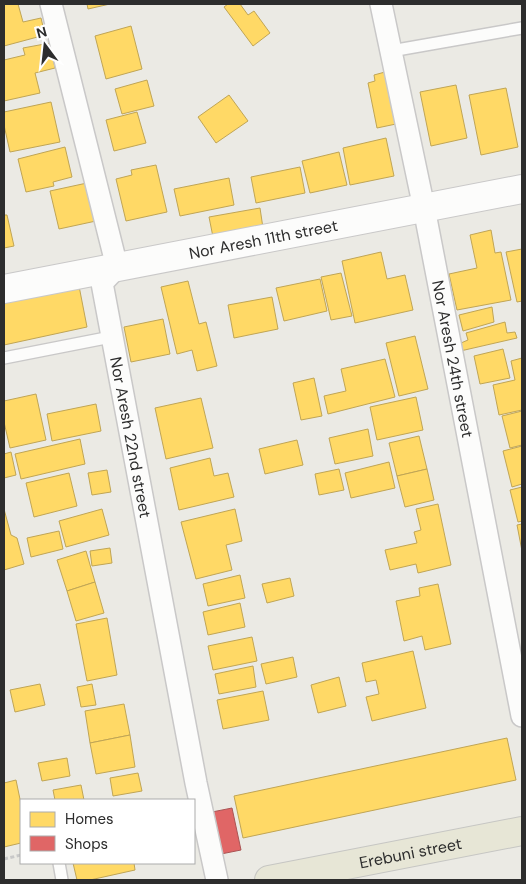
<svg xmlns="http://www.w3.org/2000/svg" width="526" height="884" font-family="'DM Sans',sans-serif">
<rect width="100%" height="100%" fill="#ebeae4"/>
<!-- homes -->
<g fill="#ffd966" stroke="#c0a555">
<polygon points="4,4 18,4 23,22 41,18 45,35 4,46"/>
<polygon points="87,4 110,4 88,9"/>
<polygon points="228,4 240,4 248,15 254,11 270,33 253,46 224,7"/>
<polygon points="131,26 142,69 106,79 95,36"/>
<polygon points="50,43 55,68 35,73 40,93 4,101 4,60 25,55 23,48"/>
<polygon points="385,72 396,124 377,128 368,83 375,81 374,75"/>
<polygon points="147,80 154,106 122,114 115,89"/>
<polygon points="456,85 467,138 431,146 420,92"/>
<polygon points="506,88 518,147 481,155 469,95"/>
<polygon points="229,95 248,121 216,143 198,117"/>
<polygon points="51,102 60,142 10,152 4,125 4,112"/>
<polygon points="137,112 146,143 114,151 106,120"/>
<polygon points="386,138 394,176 350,185 343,148"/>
<polygon points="65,147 72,177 53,182 54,186 26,192 18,159"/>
<polygon points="339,152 347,185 310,193 302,161"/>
<polygon points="156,165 167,212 126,221 116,179 132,175 131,170"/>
<polygon points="300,167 305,193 256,203 251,177"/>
<polygon points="229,178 234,205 180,216 174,189"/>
<polygon points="87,183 96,221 59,229 50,191"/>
<polygon points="260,208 263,228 213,237 209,217"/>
<polygon points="4,215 7,215 14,246 4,248"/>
<polygon points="491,230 495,253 501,252 511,300 457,310 449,274 477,268 470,235"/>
<polygon points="522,249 522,301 517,302 506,252"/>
<polygon points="381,252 387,279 405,275 413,310 355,323 342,261"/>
<polygon points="341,273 352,316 331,320 321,277"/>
<polygon points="320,279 327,311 284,321 276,288"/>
<polygon points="188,281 199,324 206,322 217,366 197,371 192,350 177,354 161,287"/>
<polygon points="79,286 87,327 4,345 4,302"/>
<polygon points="272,297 278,329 234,338 228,305"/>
<polygon points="492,307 494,322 463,331 459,315"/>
<polygon points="163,319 170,354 131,362 124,327"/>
<polygon points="505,322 507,333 515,332 517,338 456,352 454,346 468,340 466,333"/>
<polygon points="415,336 428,389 399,396 386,343"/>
<polygon points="503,349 510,378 480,384 474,356"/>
<polygon points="522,358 522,410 499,415 493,385 515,380 511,361"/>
<polygon points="385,359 395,397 328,414 324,396 346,391 341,369"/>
<polygon points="314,378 322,416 301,420 293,383"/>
<polygon points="36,394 46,440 10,448 4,422 4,401"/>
<polygon points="416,397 423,430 377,440 370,407"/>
<polygon points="201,398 213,448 166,459 155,408"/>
<polygon points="96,404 101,431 52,441 47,414"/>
<polygon points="522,411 522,445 510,448 502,416"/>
<polygon points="368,429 373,456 335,464 329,438"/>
<polygon points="419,436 427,469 397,476 389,443"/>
<polygon points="80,439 85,464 21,479 15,454"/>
<polygon points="297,440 303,465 265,474 259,449"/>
<polygon points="522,446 522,484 512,487 503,451"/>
<polygon points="11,452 16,475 4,478 4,454"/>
<polygon points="210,458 214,476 228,473 234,497 179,510 170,468"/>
<polygon points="389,462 395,488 351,498 345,473"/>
<polygon points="339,469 344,490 319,495 315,474"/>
<polygon points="427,469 434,500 405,507 397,476"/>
<polygon points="107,470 111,492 92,495 88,473"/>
<polygon points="69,473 77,506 34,517 26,483"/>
<polygon points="522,487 522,521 518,522 510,490"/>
<polygon points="438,504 451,565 418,573 416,564 390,570 385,550 417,543 414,532 421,530 416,509"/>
<polygon points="4,509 11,535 17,538 24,564 4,570"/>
<polygon points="102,509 109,535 66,547 59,521"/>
<polygon points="235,509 242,541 226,545 232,570 196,579 181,522"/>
<polygon points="522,524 522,551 517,525"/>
<polygon points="59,531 63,549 31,557 27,538"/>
<polygon points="110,548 112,563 92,566 90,551"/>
<polygon points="86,551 95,582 67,591 57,560"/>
<polygon points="240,575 245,598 208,606 203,584"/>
<polygon points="290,578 294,596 267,603 262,584"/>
<polygon points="95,582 104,613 76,621 67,591"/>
<polygon points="438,584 451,644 425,650 422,636 404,641 396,601 420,596 419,588"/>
<polygon points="240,603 245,627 208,635 203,612"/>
<polygon points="107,618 117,675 87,681 76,624"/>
<polygon points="252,637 257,661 213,670 208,646"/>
<polygon points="413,651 426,708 372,721 366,697 379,694 376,680 366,682 362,663"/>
<polygon points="293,657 297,677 266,684 261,664"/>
<polygon points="253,666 256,687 219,694 215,674"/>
<polygon points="339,677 346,706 318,713 311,685"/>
<polygon points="40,684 45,705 15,712 10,690"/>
<polygon points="92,684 96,705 81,707 77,687"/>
<polygon points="263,691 269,720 223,729 217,700"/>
<polygon points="124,704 130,735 90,743 85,711"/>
<polygon points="130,735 135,767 96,774 90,743"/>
<polygon points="507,738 516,780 243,838 234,796"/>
<polygon points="67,758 70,776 42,781 38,763"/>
<polygon points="138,773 142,791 113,796 110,778"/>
<polygon points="16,780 21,804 21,843 4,847 4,783"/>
<polygon points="81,785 84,800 55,800 53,790"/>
<polygon points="73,863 134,863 135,870 90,880 77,880"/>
</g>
<!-- shops -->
<polygon fill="#e06666" stroke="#a55" points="232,808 241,850 221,854 212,812"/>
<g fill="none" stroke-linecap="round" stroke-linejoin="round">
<!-- lane casing -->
<g stroke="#c9c8c8" stroke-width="14">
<g id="lane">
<polyline points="391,51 522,28"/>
<polyline points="4,358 111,337"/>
<polyline points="59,863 62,880"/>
</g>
</g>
<!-- street casing -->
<g stroke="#c9c8c8" stroke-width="24">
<g id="street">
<path id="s1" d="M51,4L117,267L102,283L196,783L217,880"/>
<path id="s2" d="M381,4L424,208L522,716"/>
</g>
</g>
<!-- secondary casing -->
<g stroke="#c9c8c8" stroke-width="30">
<g id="secondary">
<path id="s3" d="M4,289L522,189"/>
</g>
</g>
<!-- primary casing -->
<g stroke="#c6c6c3" stroke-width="30">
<g id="primary">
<path id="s4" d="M269,880L522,831"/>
</g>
</g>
<!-- path -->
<polyline stroke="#c8c8c8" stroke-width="3" stroke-dasharray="4 2.5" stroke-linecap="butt" points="4,859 21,855"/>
<!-- lane -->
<use href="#lane" stroke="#fcfcfb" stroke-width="11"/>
<!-- street -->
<use href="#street" stroke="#fcfcfb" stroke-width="21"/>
<!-- secondary -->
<use href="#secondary" stroke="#fcfcfb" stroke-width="28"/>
<!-- primary -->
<use href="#primary" stroke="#e7e6d6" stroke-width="28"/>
</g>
<g text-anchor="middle" stroke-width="5" stroke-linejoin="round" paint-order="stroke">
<!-- street labels -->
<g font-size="16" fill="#2d2d2d" stroke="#fff">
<text dy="6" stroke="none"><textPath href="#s3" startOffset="264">Nor Aresh 11th street</textPath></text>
<text dy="6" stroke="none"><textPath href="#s2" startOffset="362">Nor Aresh 24th street</textPath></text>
<text dy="6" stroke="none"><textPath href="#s1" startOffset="450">Nor Aresh 22nd street</textPath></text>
<text dy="6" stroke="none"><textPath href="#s4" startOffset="144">Erebuni street</textPath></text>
</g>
</g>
<!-- border -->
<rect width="526" height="884" fill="none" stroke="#2d2d2d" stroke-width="10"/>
<!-- legend -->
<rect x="20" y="799" width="175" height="65" fill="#ffffff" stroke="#ababab"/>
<rect x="30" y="812" width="25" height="15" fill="#ffd966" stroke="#ababab"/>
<text x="65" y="824" font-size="15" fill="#2d2d2d">Homes</text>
<rect x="30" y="836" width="25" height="15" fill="#e06666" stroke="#ababab"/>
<text x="65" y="849" font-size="15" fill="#2d2d2d">Shops</text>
<!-- north arrow -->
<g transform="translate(45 45) rotate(345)" stroke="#ffffff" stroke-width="4" paint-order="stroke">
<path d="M0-4L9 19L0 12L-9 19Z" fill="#2d2d2d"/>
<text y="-8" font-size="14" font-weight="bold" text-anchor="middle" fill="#2d2d2d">N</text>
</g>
</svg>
